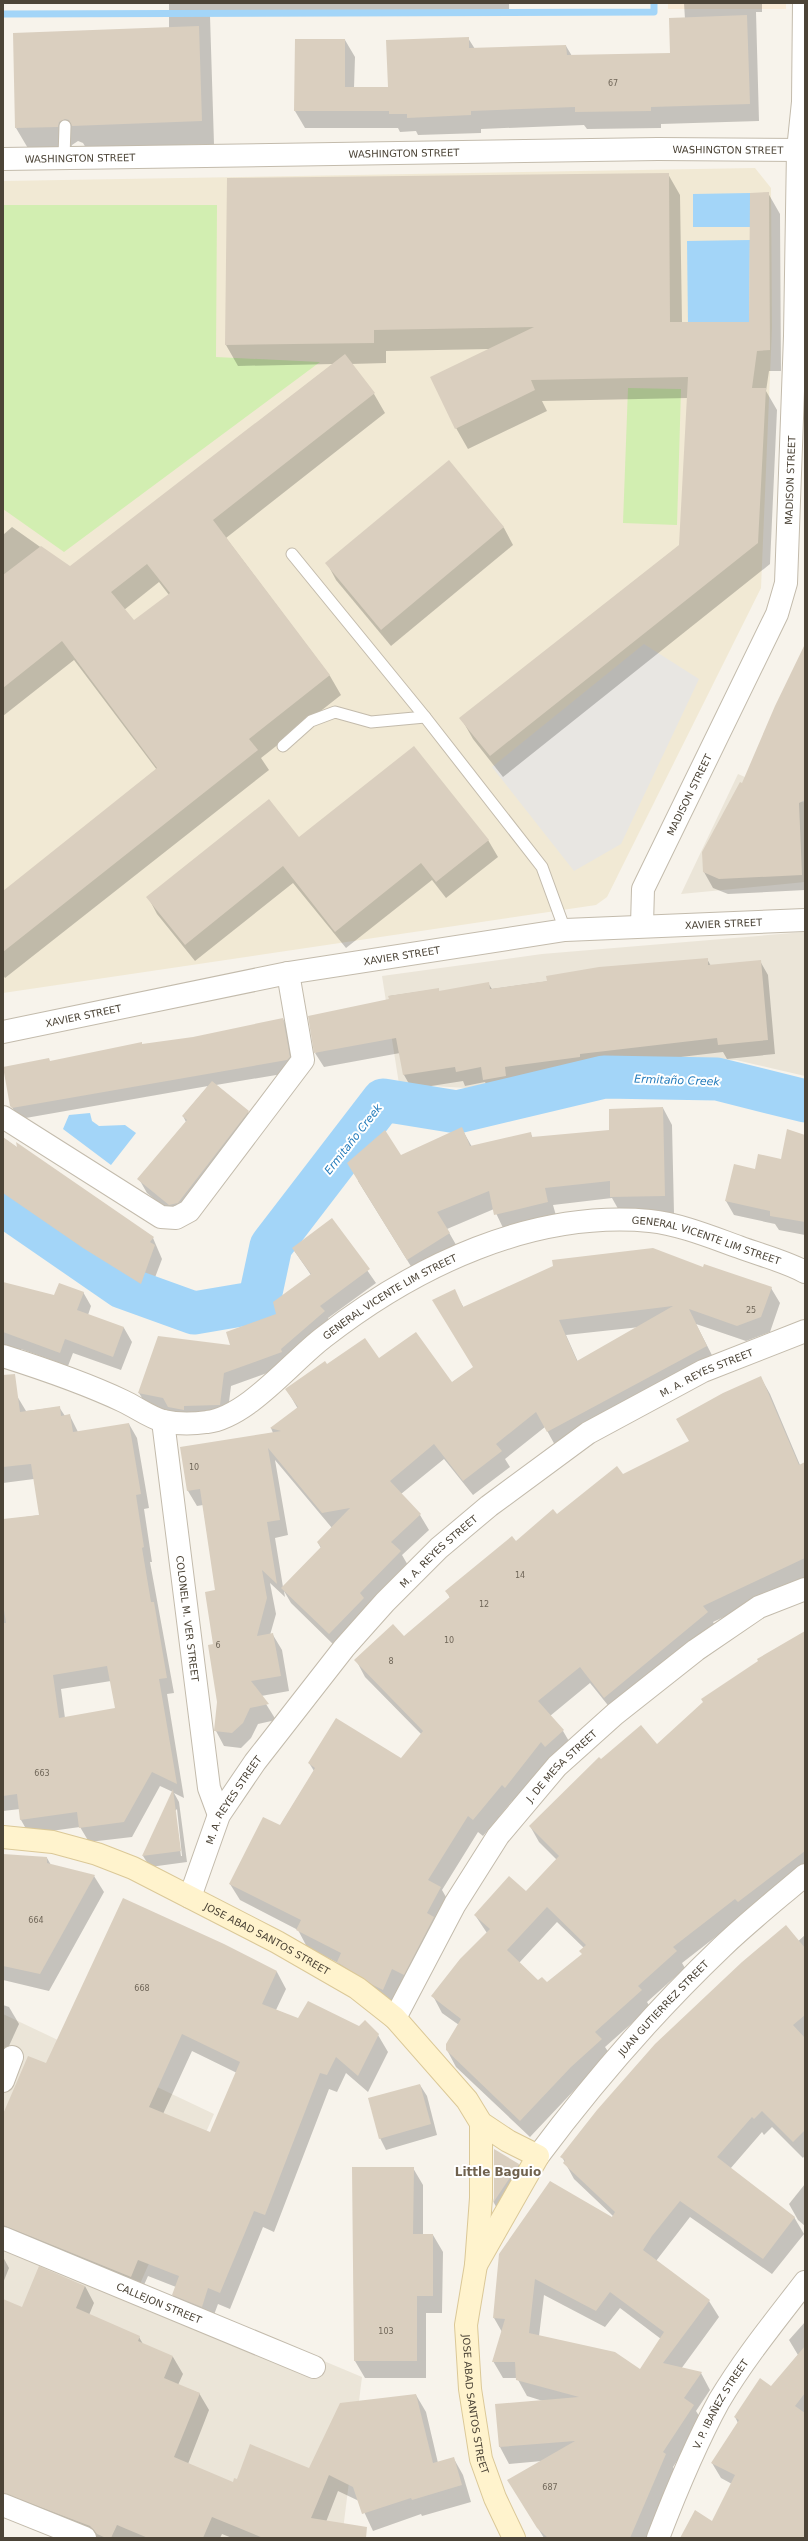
<svg xmlns="http://www.w3.org/2000/svg" width="808" height="2541" font-family="'DejaVu Sans',sans-serif">
<rect width="100%" height="100%" fill="#f7f3eb"/>
<!-- residential -->
<g fill="#ebe5d8">
<polygon points="738,774 805,803 805,882 681,894"/>
<polygon points="805,932 805,1076 736,1060 595,1062 466,1088 399,1084 382,976 542,954"/>
<polygon points="3,2014 214,2114 140,2284 362,2377 342,2538 54,2538 3,2517"/>
</g>
<!-- commercial -->
<rect fill="#f9ead5" x="668" y="3" width="118" height="6"/>
<!-- education -->
<polygon fill="#f1e9d4" points="755,168 771,188 772,328 761,588 607,897 596,905 3,993 3,181"/>
<!-- green -->
<g fill="#d2eeb1">
<polygon points="3,205 217,205 216,357 320,362 64,552 3,509"/>
<polygon points="628,388 681,389 677,525 623,523"/>
</g>
<!-- parking -->
<polygon fill="#e8e6e2" points="644,644 699,679 621,844 574,871 492,767"/>
<!-- water -->
<g fill="#a3d5f8">
<polygon points="750,193 750,227 693,227 693,194"/>
<polygon points="750,240 749,322 688,325 687,241"/>
<polygon points="90,1113 92,1121 99,1126 125,1125 136,1133 111,1165 63,1129 69,1115"/>
</g>
<!-- shadow -->
<g fill="#0003" fill-rule="evenodd">
<polygon points="169,3 509,3 509,13 210,16 214,144 86,148 83,143 78,141 72,145 71,149 29,150 16,128 169,28"/>
<polygon points="684,3 762,3 762,12 756,12 759,121 661,124 661,128 587,129 584,125 481,129 481,133 418,135 416,131 400,132 398,128 305,128 295,111 345,40 355,57 354,88 389,88 468,38 475,49 566,46 572,56 671,54 685,19"/>
<path d="M668,174L680,195L682,323H750L768,193L780,214L781,371H769L766,391L777,410L770,564L503,777L473,739L461,718L680,545L688,398L542,401L547,411L468,449L456,428L490,349L386,351V363L351,364L374,394L385,413L226,538L330,676L341,695L261,758L269,770L5,978L3,975V892L157,770L74,660L3,716V535L12,527L70,568L333,364L238,366L226,345L228,179ZM159,582L169,595L133,622L124,610Z"/>
<polygon points="449,462 504,528 513,545 391,646 336,580 327,563"/>
<polygon points="805,652 805,890 728,894 713,888 704,872"/>
<polygon points="299,839 488,840 498,857 446,898 432,880 346,948 293,883 195,961 157,914 148,897"/>
<polygon points="707,959 711,966 760,961 768,975 775,1054 727,1059 723,1052 588,1068 588,1071 512,1081 514,1090 492,1094 485,1082 465,1086 463,1081 412,1089 404,1075 400,1053 324,1067 315,1053 390,1000 389,996 438,989 440,992 488,983 492,989"/>
<polygon points="283,1019 289,1031 294,1072 216,1085 248,1112 256,1127 178,1219 147,1193 139,1179 186,1122 183,1116 208,1086 20,1119 11,1106 50,1062 193,1038"/>
<polygon points="663,1108 672,1125 674,1213 621,1214 612,1198 553,1205 557,1219 505,1232 494,1209 447,1229 459,1250 417,1276 358,1181 400,1156 462,1129 472,1147 530,1133 533,1138 610,1131"/>
<polygon points="805,1136 805,1235 779,1230 775,1224 734,1215 726,1201 755,1170 782,1161"/>
<polygon points="3,1138 153,1238 162,1259 148,1296 91,1261 3,1200"/>
<polygon points="332,1220 376,1283 328,1318 332,1325 289,1365 231,1386 227,1418 177,1420 171,1411 147,1406 139,1393 232,1346 277,1315 311,1275 293,1249"/>
<path d="M703,1268L771,1288L780,1303L770,1332L746,1341L696,1324L715,1361L556,1447L545,1427L505,1459L510,1467L473,1495L444,1459L401,1494L420,1515L429,1530L402,1555L409,1567L338,1649L291,1603L284,1591L285,1597L270,1583L276,1614L270,1635H273L282,1650L289,1691L261,1696L276,1720L258,1724L251,1738L241,1748L224,1746L216,1731L218,1702L215,1645L216,1591L203,1505L197,1506L188,1491L181,1448L273,1433L271,1428L298,1409L287,1390L327,1366L378,1360L451,1383L474,1368L454,1291L464,1308ZM640,1327L578,1362L566,1335ZM275,1460L332,1528L318,1543L321,1548L283,1587L275,1538L288,1535Z"/>
<polygon points="3,1283 55,1296 83,1292 91,1306 88,1315 124,1328 132,1342 121,1370 73,1353 68,1366 21,1349 19,1355 3,1347"/>
<polygon points="761,1378 770,1394 800,1465 805,1464 805,1579 713,1622 717,1629 615,1714 590,1683 550,1716 563,1731 573,1748 515,1804 512,1801 483,1836 478,1832 442,1890 450,1904 392,2006 347,1979 338,1963 307,1947 298,1930 240,1900 230,1884 280,1826 314,1771 309,1763 401,1759 422,1735 365,1677 356,1660 404,1637 450,1598 447,1592 516,1542 623,1475 690,1442"/>
<path d="M17,1396L26,1411L59,1407L65,1416H70L78,1432L129,1424L137,1438L149,1508L144,1509L152,1562H150L174,1693L167,1694L184,1798L174,1793L179,1802L187,1862L150,1867L143,1856L173,1792L160,1786L132,1837L89,1842L80,1827L29,1834L21,1820L20,1809L3,1811V1520L40,1515L34,1479L3,1483V1398ZM111,1681L116,1709L65,1718L61,1689ZM177,1809L182,1856H181L175,1811Z"/>
<path d="M805,1641V1874L745,1914L682,1963L685,1968L647,2002L650,2007L605,2047L611,2056L580,2084L530,2137L456,2067L447,2050L459,2025L442,2013L433,1996L487,1933L475,1915L526,1892L557,1860L539,1842L530,1826L600,1760L657,1745ZM557,1922L584,1948L583,1955L547,1983L538,1981L519,1963Z"/>
<polygon points="3,1855 47,1858 51,1865 94,1876 104,1892 49,1991 3,1980"/>
<path d="M805,1935V2155L803,2158L772,2127L764,2135L762,2132L730,2169L794,2217L804,2234L772,2274L690,2217L656,2261L709,2301L719,2317L681,2369L701,2373L710,2390L696,2411L703,2422L673,2467L675,2471L647,2538H544L518,2496L542,2461L509,2464L500,2447L496,2405L543,2401L527,2396L517,2378H503L493,2361L502,2332L494,2318L500,2254L612,2218L613,2216L574,2179L562,2157ZM544,2295L605,2327L620,2308L661,2339L640,2370L539,2336Z"/>
<path d="M223,1945L277,1972L286,1989L276,2010L298,2019L360,2027L378,2035L388,2052L368,2092L346,2073L337,2092L329,2089L274,2232L263,2227L230,2309L218,2304L211,2323L183,2312L173,2295L176,2287L148,2276L140,2294L3,2248V2117L47,2065ZM192,2051L237,2073L211,2134L163,2114Z"/>
<polygon points="3,2005 9,2007 19,2024 3,2059"/>
<polygon points="420,2085 427,2096 437,2135 386,2150 380,2138"/>
<polygon points="519,2164 528,2181 503,2219 494,2203 494,2198"/>
<polygon points="353,2168 413,2168 423,2185 423,2235 433,2235 443,2252 442,2313 426,2313 426,2378 365,2378 355,2361"/>
<polygon points="805,2184 805,2226 798,2220 789,2204"/>
<polygon points="3,2257 9,2268 3,2283"/>
<polygon points="85,2286 94,2303 89,2315 139,2337 143,2344 173,2357 183,2374 178,2385 199,2393 209,2410 188,2464 233,2483 237,2480 310,2469 416,2395 426,2412 438,2463 454,2459 463,2475 471,2502 422,2516 421,2514 373,2531 359,2501 338,2491 326,2522 347,2538 232,2538 222,2534 220,2538 87,2538 3,2502 3,2300 22,2308"/>
<polygon points="805,2322 805,2538 681,2538 712,2523 732,2484 721,2478 712,2463 738,2423 735,2417 771,2388 798,2355 789,2340"/>
</g>
<g fill="none" stroke-linecap="round" stroke-linejoin="round">
<!-- stream -->
<polyline stroke="#a3d5f8" stroke-width="7" points="3,14 654,12 654,3"/>
<!-- river -->
<polyline stroke="#a3d5f8" stroke-width="43" points="3,1205 122,1287 194,1313 259,1302 271,1246 383,1100 457,1112 604,1077 717,1079 805,1101"/>
</g>
<!-- building -->
<g fill="#dacfbf" fill-rule="evenodd">
<polygon points="747,15 750,104 651,107 651,111 575,112 575,107 471,111 471,115 407,118 407,114 389,114 389,111 294,111 295,39 345,39 345,87 388,87 386,40 469,37 469,48 566,45 567,55 670,53 669,18"/>
<polygon points="199,26 202,121 72,126 69,120 65,119 59,122 58,127 15,128 13,33"/>
<polygon points="669,173 670,322 749,322 750,193 769,192 770,350 757,351 752,388 766,388 758,543 490,756 459,718 679,545 688,377 531,380 535,390 455,429 430,377 534,327 374,330 374,343 225,345 227,178"/>
<path d="M345,354L375,393L213,520L330,675L249,739L258,750L3,952V891L157,768L62,641L3,688V575L41,546L70,566ZM147,564L170,593L134,620L111,592Z"/>
<polygon points="449,460 504,527 381,630 325,563"/>
<polygon points="805,644 805,800 799,803 802,875 719,879 703,872 702,852 740,782 742,783 775,706"/>
<polygon points="414,746 489,840 436,882 421,863 335,932 283,866 185,945 146,897 269,799 299,837"/>
<polygon points="708,958 708,965 761,960 768,1040 718,1045 717,1038 580,1054 580,1057 505,1067 506,1076 483,1080 481,1067 456,1072 455,1067 403,1075 396,1038 314,1053 308,1016 389,999 388,996 439,988 439,991 489,982 490,989 547,981 546,976 599,967"/>
<polygon points="283,1018 290,1057 287,1060 12,1108 10,1106 3,1067 49,1058 50,1061 142,1042 142,1044 193,1037"/>
<polygon points="212,1081 249,1111 178,1203 169,1205 137,1179 187,1120 182,1116"/>
<polygon points="663,1107 665,1196 610,1197 610,1181 545,1188 548,1202 494,1215 489,1191 437,1212 450,1233 407,1260 347,1163 385,1130 401,1155 462,1127 470,1146 531,1132 532,1137 609,1130 609,1109"/>
<polygon points="787,1129 805,1135 805,1222 770,1216 770,1211 725,1201 734,1164 755,1169 758,1154 781,1159"/>
<polygon points="3,1137 17,1147 16,1142 154,1237 150,1242 155,1245 141,1284 83,1248 3,1193"/>
<polygon points="332,1218 370,1269 320,1306 325,1311 281,1349 282,1352 224,1373 220,1405 184,1406 184,1410 168,1407 163,1398 138,1393 158,1336 230,1345 226,1332 276,1314 273,1302 311,1274 292,1248"/>
<path d="M653,1248L703,1267L704,1264L772,1287L761,1317L737,1326L689,1309L707,1346L547,1432L536,1412L496,1444L502,1451L463,1481L434,1444L390,1481L421,1514L391,1542L401,1551L360,1593L364,1598L329,1634L281,1588L321,1547L317,1542L350,1508L322,1513L268,1448L280,1520L267,1522L277,1584L262,1570L267,1598L257,1636L273,1633L281,1676L251,1681L269,1704L250,1708L243,1723L232,1733L214,1731L217,1702L208,1645L213,1644L205,1592L215,1590L200,1489L187,1491L180,1447L281,1431L270,1428L298,1407L285,1389L325,1361L327,1364L365,1338L379,1358L416,1332L452,1382L473,1367L432,1300L455,1289L463,1307L553,1266L552,1260ZM673,1306L577,1361L559,1320Z"/>
<polygon points="3,1282 54,1295 59,1283 84,1292 77,1310 124,1327 113,1357 65,1339 60,1353 3,1332"/>
<path d="M15,1374L20,1412L60,1406L61,1416L70,1414L73,1432L129,1423L141,1494L136,1495L144,1547L142,1548L151,1602H154L167,1678L159,1679L177,1784L152,1772L124,1822L79,1828L77,1812L20,1820L17,1794L3,1796V1623H6L3,1604V1519L39,1515L31,1464L3,1467V1375ZM107,1666L115,1708L59,1718L53,1675Z"/>
<polygon points="761,1376 799,1465 805,1462 805,1558 703,1606 708,1612 604,1698 580,1667 538,1701 564,1730 545,1747 541,1742 505,1788 502,1785 473,1820 468,1816 428,1880 441,1887 427,1913 434,1917 404,1975 392,1969 383,1990 373,1985 337,1962 341,1953 296,1930 301,1920 229,1884 263,1817 280,1825 315,1768 308,1763 336,1718 401,1758 423,1731 354,1660 393,1624 404,1636 450,1597 445,1591 512,1536 516,1541 553,1509 557,1514 617,1466 623,1474 689,1441 676,1419 723,1393"/>
<path d="M805,1631V1851L738,1902L735,1899L673,1947L677,1951L638,1986L642,1990L595,2032L602,2039L571,2067L520,2121L446,2050V2044L461,2019L431,1996L460,1959L490,1929L474,1915L509,1876L526,1891L559,1856L529,1826L599,1757L601,1759L641,1725L657,1744L703,1702L701,1699L758,1661L757,1659ZM547,1907L586,1945L579,1951L582,1954L547,1982L542,1977L538,1980L507,1950Z"/>
<polygon points="173,1789 181,1851 142,1856"/>
<polygon points="3,1854 47,1857 47,1863 95,1875 40,1974 3,1966"/>
<path d="M123,1898L224,1944L277,1971L262,2004L298,2018L308,2001L359,2026L365,2020L379,2034L358,2076L336,2057L327,2075L320,2073L265,2215L254,2211L220,2293L208,2288L202,2307L172,2295L179,2276L138,2260L131,2277L3,2225V2114L28,2056L46,2063ZM182,2034L240,2062L210,2132L149,2107Z"/>
<path d="M786,1925L805,1948V2015L793,2025L805,2038V2130L793,2142L762,2111L754,2119L752,2117L717,2157L795,2217L763,2259L680,2201L652,2236L643,2250L710,2300L663,2363L702,2372L684,2398L694,2405L663,2452L666,2454L630,2538H548L537,2528L507,2480L575,2441L499,2447L495,2404L579,2397L516,2380L515,2362H492L505,2319L493,2318L499,2254L550,2181L612,2217L615,2212L563,2163L565,2160L560,2157L597,2110L655,2044L742,1962ZM535,2279L596,2311L610,2292L664,2332L640,2369L615,2352L529,2333Z"/>
<polygon points="420,2084 431,2124 379,2139 368,2098"/>
<polygon points="494,2149 519,2164 493,2203 494,2198"/>
<polygon points="352,2167 414,2167 413,2234 433,2234 433,2296 417,2296 417,2361 354,2361"/>
<polygon points="39,2266 85,2286 76,2308 140,2336 138,2341 173,2356 164,2378 200,2393 174,2457 233,2482 234,2478 237,2479 250,2444 309,2468 340,2403 416,2394 433,2463 454,2457 462,2485 412,2500 411,2498 362,2514 353,2487 329,2475 311,2518 367,2527 366,2538 263,2538 212,2517 203,2538 148,2538 117,2525 111,2538 106,2538 97,2534 90,2526 3,2493 3,2299 22,2307"/>
<polygon points="805,2346 805,2393 795,2406 805,2413 805,2538 680,2538 695,2510 712,2521 735,2475 711,2463 739,2420 734,2417 760,2378 771,2386"/>
</g>
<g fill="none" stroke-linecap="round" stroke-linejoin="round">
<!-- lane casing -->
<g stroke="#c3bbac" stroke-width="13">
<g id="lane">
<polyline points="64,157 65,126"/>
<polyline points="292,554 425,717 542,867 565,930"/>
<polyline points="283,746 311,721 335,712 371,722 425,717"/>
</g>
</g>
<!-- street casing -->
<g stroke="#c3bbac" stroke-width="24">
<g id="street">
<path id="s1" d="M3,159L658,149L805,150"/>
<path id="s2" d="M642,925L643,889L777,614L786,583L795,336L798,150L803,102L804,3"/>
<path id="s3" d="M3,1032L288,973L565,930L805,920"/>
<polyline points="3,1117 161,1217 176,1218 189,1211 303,1060 288,973"/>
<path id="s4" d="M3,1356C44,1369 85,1383 123,1401C136,1407 149,1417 163,1421C176,1424 194,1424 207,1422C248,1417 292,1361 324,1337C415,1266 532,1210 650,1221C679,1224 711,1237 739,1247C760,1255 785,1261 805,1272"/>
<path id="s5" d="M163,1421L209,1788L219,1815"/>
<path id="s6" d="M190,1897L219,1815L255,1762L344,1648L385,1602L439,1548L489,1506L588,1433L703,1371L805,1331"/>
<path id="s7" d="M395,2018L455,1904L498,1836L557,1766L615,1714L696,1650L759,1607L805,1589"/>
<polyline points="3,2081 12,2057"/>
<path id="s8" d="M538,2156C594,2081 655,2011 722,1947C748,1922 777,1899 805,1875"/>
<path id="s9" d="M3,2238L314,2367"/>
<polyline points="3,2505 85,2538"/>
<path id="s10" d="M658,2538C676,2491 695,2445 719,2401C744,2359 775,2321 805,2282"/>
</g>
</g>
<!-- secondary casing -->
<g stroke="#dbc897" stroke-width="24">
<g id="secondary">
<path id="s11" d="M3,1837L53,1842L97,1854L133,1868L277,1942L357,1988L395,2018L467,2100L481,2123L508,2141L538,2156L476,2265"/>
<path id="s12" d="M481,2123V2198L476,2265L466,2325L470,2389L481,2459L495,2498L514,2538"/>
</g>
</g>
<!-- lane -->
<use href="#lane" stroke="#fff" stroke-width="11"/>
<!-- street -->
<use href="#street" stroke="#fff" stroke-width="22"/>
<!-- secondary -->
<use href="#secondary" stroke="#fff3cd" stroke-width="22"/>
</g>
<g text-anchor="middle" stroke-width="4" stroke-linejoin="round" paint-order="stroke">
<!-- number labels -->
<g font-size="8" fill="#706759">
<text x="613" y="86">67</text>
<text x="751" y="1313">25</text>
<text x="194" y="1470">10</text>
<text x="520" y="1578">14</text>
<text x="484" y="1607">12</text>
<text x="449" y="1643">10</text>
<text x="218" y="1648">6</text>
<text x="391" y="1664">8</text>
<text x="42" y="1776">663</text>
<text x="36" y="1923">664</text>
<text x="142" y="1991">668</text>
<text x="386" y="2334">103</text>
<text x="550" y="2490">687</text>
</g>
<!-- street labels -->
<g font-size="10" fill="#4c4437" stroke="#fff">
<text dy="4" stroke="none"><textPath href="#s1" startOffset="725">WASHINGTON STREET</textPath></text>
<text dy="4" stroke="none"><textPath href="#s1" startOffset="401">WASHINGTON STREET</textPath></text>
<text dy="4" stroke="none"><textPath href="#s1" startOffset="77">WASHINGTON STREET</textPath></text>
<text dy="4" stroke="none"><textPath href="#s2" startOffset="477">MADISON STREET</textPath></text>
<text dy="4" stroke="none"><textPath href="#s2" startOffset="141">MADISON STREET</textPath></text>
<text dy="4" stroke="none"><textPath href="#s3" startOffset="730">XAVIER STREET</textPath></text>
<text dy="4" stroke="none"><textPath href="#s3" startOffset="406">XAVIER STREET</textPath></text>
<text dy="4" stroke="none"><textPath href="#s3" startOffset="82">XAVIER STREET</textPath></text>
<text dy="4" stroke="none"><textPath href="#s4" startOffset="777">GENERAL VICENTE LIM STREET</textPath></text>
<text dy="4" stroke="none"><textPath href="#s4" startOffset="441">GENERAL VICENTE LIM STREET</textPath></text>
<text dy="4" stroke="none"><textPath href="#s6" startOffset="755">M. A. REYES STREET</textPath></text>
<text dy="4" stroke="none"><textPath href="#s6" startOffset="431">M. A. REYES STREET</textPath></text>
<text dy="4" stroke="none"><textPath href="#s5" startOffset="199">COLONEL M. VER STREET</textPath></text>
<text dy="4" stroke="none"><textPath href="#s7" startOffset="304">J. DE MESA STREET</textPath></text>
<text dy="4" stroke="none"><textPath href="#s6" startOffset="107">M. A. REYES STREET</textPath></text>
<text dy="4" stroke="none"><textPath href="#s11" startOffset="286">JOSE ABAD SANTOS STREET</textPath></text>
<text dy="4" stroke="none"><textPath href="#s8" startOffset="194">JUAN GUTIERREZ STREET</textPath></text>
<text dy="4" stroke="none"><textPath href="#s9" startOffset="169">CALLEJON STREET</textPath></text>
<text dy="4" stroke="none"><textPath href="#s12" startOffset="283">JOSE ABAD SANTOS STREET</textPath></text>
<text dy="4" stroke="none"><textPath href="#s10" startOffset="148">V. P. IBAÑEZ STREET</textPath></text>
</g>
<!-- water labels -->
<g font-size="11" font-style="italic" fill="#237bbb" stroke="#fff">
<text transform="translate(677 1080) rotate(2)" y="4">Ermitaño Creek</text>
<text transform="translate(353 1139) rotate(-52)" y="4">Ermitaño Creek</text>
</g>
<!-- quarter labels -->
<g font-size="12" font-weight="bold" fill="#70624e" stroke="#fff">
<text x="498" y="2176">Little Baguio</text>
</g>
</g>
<!-- border -->
<rect width="808" height="2541" fill="none" stroke="#4c4437" stroke-width="8"/>
</svg>
